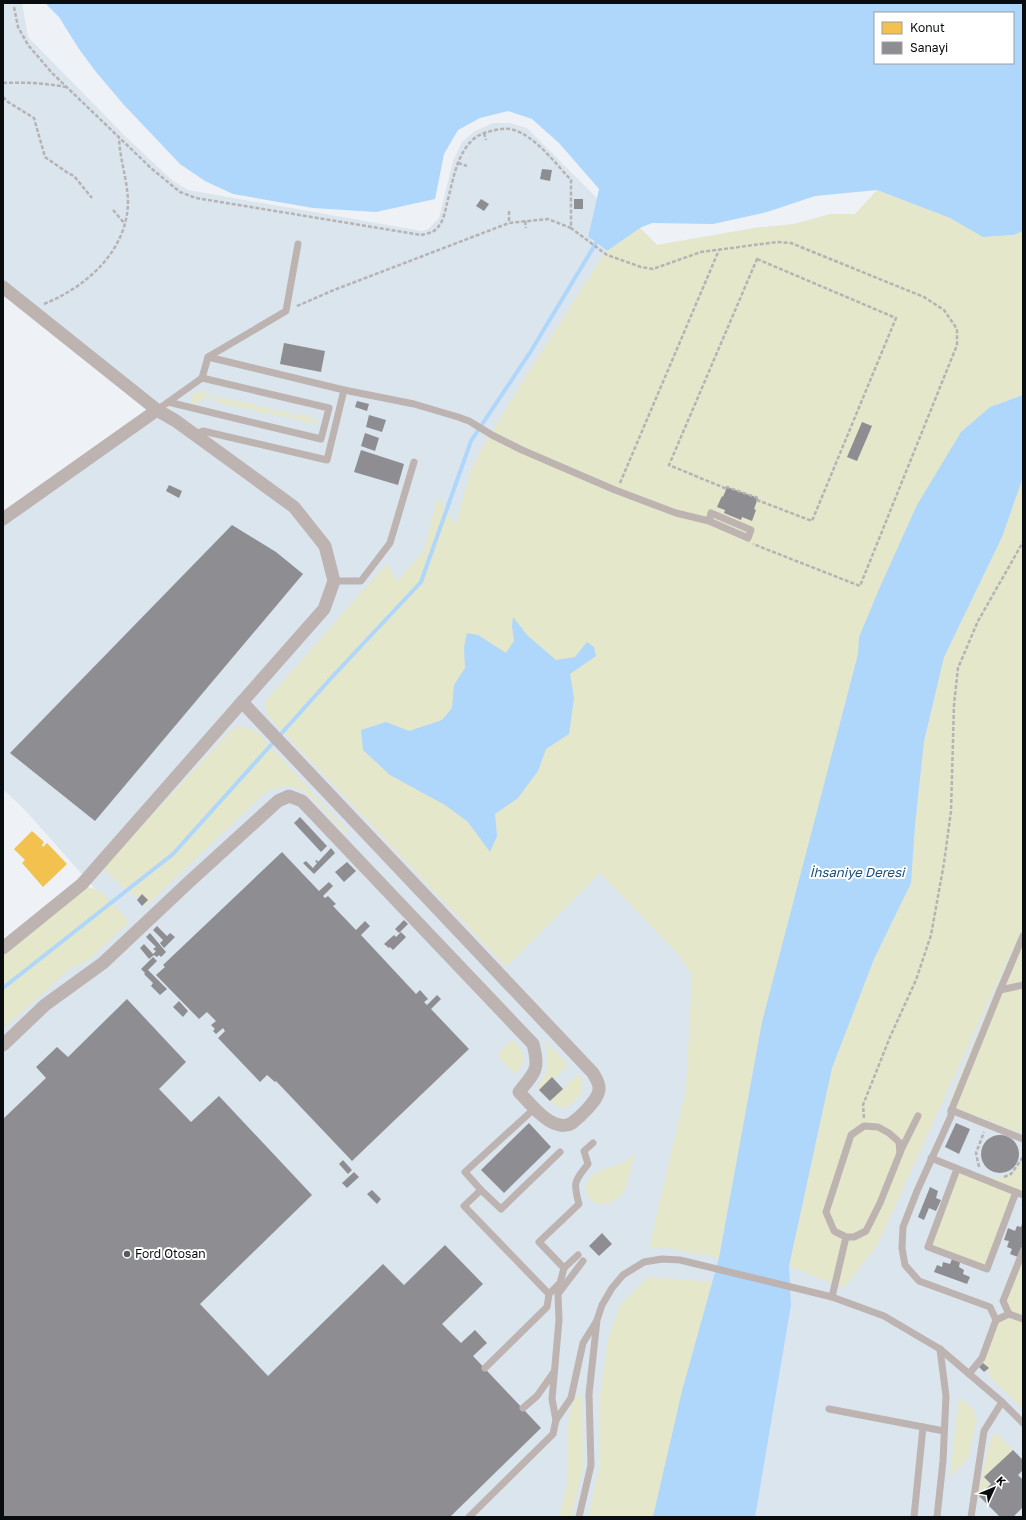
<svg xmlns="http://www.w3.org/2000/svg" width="1026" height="1520" font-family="'Golos Text',sans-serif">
<rect width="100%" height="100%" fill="#eef2f6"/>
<!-- built -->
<polygon fill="#dbe5ee" points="3,3 22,3 28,37 127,138 172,180 188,190 422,231 428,229 439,218 453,161 462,142 475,131 493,123 510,123 527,128 597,198 588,237 607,251 640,228 657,245 755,228 794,224 831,214 1023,446 1023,1517 3,1517 3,962 95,889 25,810 3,789 3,519 157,410 3,282"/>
<!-- green -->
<g fill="#e4e7ca">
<polygon points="877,190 950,218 986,237 1014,235 1023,231 1023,395 990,407 859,637 859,654 762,1022 719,1258 668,1248 649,1248 686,1089 692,976 678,954 600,873 506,967 269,717 264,703 387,563 397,581 423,552 438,497 456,525 470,472 481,450 527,374 603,256 607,251 640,228 657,245 755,228 794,224 831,214 855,214"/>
<polygon points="200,391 216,399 219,396 224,400 227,397 231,401 234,399 238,403 240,401 244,403 246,401 249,404 252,403 256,407 258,405 261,408 263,406 268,410 271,408 275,412 277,410 282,413 286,410 292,416 300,413 304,417 306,415 310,419 313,417 316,420 319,418 317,424 313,422 310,424 307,421 305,423 300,419 297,420 293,417 291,419 287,416 284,418 281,415 278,417 275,414 272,415 268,412 265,415 261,411 258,413 254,408 251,411 247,407 244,409 241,406 238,408 234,405 232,407 229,403 225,406 222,402 219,404 215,400 205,397 197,404 192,404 191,399 192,395"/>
<polygon points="1023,477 1023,1134 948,1105 1017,938 878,1244 844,1288 789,1266 832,1068 874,959 911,883 915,825 924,742 944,657 1002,537"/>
<path d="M238,726L256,731L349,832L346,834C335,822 311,792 297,788C286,784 276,789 266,792L146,906L143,904L147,900L143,895L138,899L131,892L129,894L103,868L232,729Z"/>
<polygon points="87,886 101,892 127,919 127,924 89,960 70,969 3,1029 3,955"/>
<path d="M512,1040C525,1054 530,1059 515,1074L497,1055Z"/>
<path d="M545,1040L568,1065L554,1079L552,1078L539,1090L537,1088C550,1070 550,1060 545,1040Z"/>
<path d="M578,1074C591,1087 574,1106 561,1109L550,1101Z"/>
<path d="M634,1153C632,1164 630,1176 626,1186C611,1220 575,1200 589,1179C596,1169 612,1168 622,1163C627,1161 630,1157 634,1153Z"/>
<path d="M1023,1157V1195L1017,1193L987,1269L928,1247L957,1169L989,1181L990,1177C1009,1179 1015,1173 1023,1157Z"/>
<polygon points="1023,1251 1023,1409 989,1376 988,1368 983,1363 982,1358 996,1320 1009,1314 1003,1301"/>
<polygon points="648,1277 713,1282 682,1391 653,1517 588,1517 600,1464 600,1397 608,1338 620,1305"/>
<polygon points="582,1392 583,1466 572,1517 559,1517 568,1479 567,1433 569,1415 573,1401"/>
<polygon points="963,1400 972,1408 977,1420 968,1459 950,1477 958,1402"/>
<polygon points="996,1433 1013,1450 984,1477 991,1484 977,1498 991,1437"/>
</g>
<!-- water -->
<g fill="#afd6fb" fill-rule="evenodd">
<path d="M45,3H1023V231L1014,235L983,237L950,218L877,190L815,196L767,212L713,224L652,223L640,228L607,251L597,243L598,240L596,242L588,237L599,189L559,143L532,119L508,111L480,118L458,130L444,154L435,199L376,212L313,208L233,194L205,181L180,164L124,105L96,72L79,49L59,17ZM875,13H1013V63H875Z"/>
<polygon points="1023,395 1023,477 1002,537 944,657 924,741 915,825 911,883 874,959 832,1068 789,1266 791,1305 755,1517 653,1517 682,1391 719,1258 762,1022 858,654 859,637 880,587 917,505 961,432 990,407"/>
<polygon points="513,617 527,635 556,660 575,657 587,642 594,647 596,656 570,674 574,698 569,734 546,749 538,771 518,798 495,814 497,836 490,852 468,822 445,805 390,775 363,750 361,730 386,722 409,731 442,720 452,708 454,685 465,668 464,647 467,633 478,635 506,653 514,641 512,626"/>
</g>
<!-- homes -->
<polygon fill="#f2c14e" points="32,831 44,842 42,845 43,847 47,843 67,864 43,887 22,863 25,860 14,849"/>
<!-- industry -->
<g fill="#8d8d92">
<polygon points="542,169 552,170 550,181 540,179"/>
<polygon points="481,199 489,204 484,211 476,206"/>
<rect x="574" y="199" width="9" height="10"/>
<polygon points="284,343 325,351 321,372 280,364"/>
<polygon points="357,401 369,404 367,411 355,407"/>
<polygon points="369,415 386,420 382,432 366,427"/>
<polygon points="862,422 872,426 857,461 847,457"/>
<polygon points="365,433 379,438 375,451 361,446"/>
<polygon points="361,450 404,464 398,485 354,472"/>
<polygon points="169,485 182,491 179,498 166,491"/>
<polygon points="727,487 758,498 754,509 756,510 752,521 742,517 741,520 724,513 725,510 717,507 722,496 723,497"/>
<polygon points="232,525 276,552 303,574 95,821 10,753"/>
<polygon points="300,817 327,846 321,852 294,823"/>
<polygon points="331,848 335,853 314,874 303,863 306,861 313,868 317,863 315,861 317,860 318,862"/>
<polygon points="282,852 319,891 329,882 333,886 323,896 325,898 328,896 336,904 333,906 356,930 365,921 370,926 361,935 416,994 420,990 428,999 424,1002 427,1005 437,995 441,999 431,1009 469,1049 352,1161 276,1081 275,1082 267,1075 260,1082 218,1038 225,1031 223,1028 216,1034 213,1031 215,1029 211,1025 216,1021 207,1012 199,1019 156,975 165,967 163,965"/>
<polygon points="347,862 356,871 344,882 335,872"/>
<polygon points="142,894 148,900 142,906 137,900"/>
<polygon points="404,920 408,924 399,933 395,929"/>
<polygon points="157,926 167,936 170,933 175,937 164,948 160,943 163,940 153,930"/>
<polygon points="401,932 406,937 393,950 390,947 389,948 384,944 394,935 396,937"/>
<polygon points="150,933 166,952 161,957 159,955 157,957 154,955 149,959 140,948 144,944 153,954 156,951 153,949 156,947 146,937"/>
<polygon points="153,957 157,961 148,970 167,989 160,995 151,986 153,983 144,974 145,973 141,969"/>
<polygon points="127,999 186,1062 159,1089 191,1122 219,1096 312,1195 200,1304 268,1376 383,1264 404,1285 445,1245 483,1284 442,1324 461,1343 475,1330 487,1343 473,1356 541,1428 450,1517 3,1517 3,1119 46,1078 36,1067 57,1047 68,1057"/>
<polygon points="179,1001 188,1011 183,1017 173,1007"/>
<polygon points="552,1077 563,1089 550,1101 539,1090"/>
<polygon points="529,1123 551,1147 504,1193 481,1170"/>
<polygon points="956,1123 970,1129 959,1154 945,1147"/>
<circle cx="1000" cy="1154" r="19"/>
<polygon points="343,1160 352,1170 348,1174 339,1164"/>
<polygon points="354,1172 359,1177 347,1188 342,1183"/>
<polygon points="930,1187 938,1191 936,1198 941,1200 936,1211 929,1208 924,1220 918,1217"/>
<polygon points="372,1190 381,1199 377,1204 367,1194"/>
<polygon points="1023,1221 1023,1244 1018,1257 1010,1254 1012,1249 1007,1247 1009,1241 1004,1240 1008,1228 1015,1231 1017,1226 1021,1227"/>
<polygon points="602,1233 612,1244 599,1256 589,1246"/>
<polygon points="952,1259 960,1262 959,1267 964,1270 963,1274 970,1277 967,1284 934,1272 937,1265 942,1267 943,1262 950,1264"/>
<polygon points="983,1363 989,1368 984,1372 979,1367"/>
<polygon points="1013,1450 1023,1460 1023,1470 1018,1475 1023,1480 1023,1507 1013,1517 1000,1517 979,1496 991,1484 984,1477"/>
</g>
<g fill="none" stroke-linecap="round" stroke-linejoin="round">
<!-- stream -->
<polyline stroke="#afd6fb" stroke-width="4" points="3,988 173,854 333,676 421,582 471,441 531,351 599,238"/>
<!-- path -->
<g stroke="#b7b3b4" stroke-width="2.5" stroke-dasharray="4 2" stroke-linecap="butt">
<path d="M14,7L18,27L28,45L52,73L152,169L180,192L196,198L421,235C425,234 432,233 435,230C443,224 445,212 447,203C454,178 458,140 487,132C495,130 506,127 514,130C536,137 555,163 571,180V228L607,255L641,267L653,269L701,252L777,242L791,243L924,297L944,310L957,329V345L860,586L753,544"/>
<path d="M3,83C24,82 45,83 66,87"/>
<polyline points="3,97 8,102 34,118 45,157 68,173 74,176 92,198"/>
<polyline points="484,133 486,140"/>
<polyline points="458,163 467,166"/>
<polyline points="113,210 125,224"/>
<polyline points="509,211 509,223"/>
<polyline points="525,221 526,228"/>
<polygon points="757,259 896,318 812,521 757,500 758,498 727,487 727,489 669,465"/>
<path d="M44,304C86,287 126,252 128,204C128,181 120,161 119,138"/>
<polyline points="297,306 334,290 509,223 548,219 571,228"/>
<polyline points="620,483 719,250"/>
<polyline points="864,1118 863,1105 890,1037 916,980 931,935 944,863 951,811 954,705 958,668 978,621 1023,542"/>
<polyline points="979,1167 976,1153 984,1132"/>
<polyline points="1004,1177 1011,1174 1023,1157"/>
</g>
<!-- lane -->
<g stroke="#bdb3b1" stroke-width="7">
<polyline points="202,378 208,357 286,311 298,244"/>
<polyline points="344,390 414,404 458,417 469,421 492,435 522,450 615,490 676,513 709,521 748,538 751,530 711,513 709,521"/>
<polyline points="157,410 202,378 329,408 321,439 168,402"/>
<polyline points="195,434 203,431 327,460 344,390 208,357"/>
<polyline points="334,581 361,581 390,543 414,462"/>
<polyline points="1023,936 1000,990 1023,985"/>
<polyline points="951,1110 1023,1139"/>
<polyline points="900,1152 918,1116"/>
<polyline points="931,1158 1023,1195"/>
<polyline points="957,1169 928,1247 987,1269 1016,1192"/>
<polyline points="481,1190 465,1172 535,1108"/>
<path d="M578,1255L564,1268L539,1242L579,1204C573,1182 574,1182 588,1164L584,1151L593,1143"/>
<polyline points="549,1294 464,1206 481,1190 501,1209 560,1152"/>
<polyline points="832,1297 846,1237 834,1231 826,1212 851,1135 864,1126 878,1127 889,1133 899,1142 900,1153 880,1203 866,1231 854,1237 846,1237"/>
<polyline points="1009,1314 1003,1301 1023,1251"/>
<polyline points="996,1320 1009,1314 1023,1319"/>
<polyline points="485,1368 547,1307 549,1294 560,1283 564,1268"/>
<polyline points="969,1374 982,1358 996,1320 990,1307 919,1281 905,1265 902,1248 903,1227 917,1191 951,1116 951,1111 1000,990"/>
<polyline points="523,1408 537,1396 554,1372"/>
<polyline points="829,1409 944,1431"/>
<polyline points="556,1420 552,1399 559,1320 558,1294 583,1261"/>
<polyline points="469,1517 553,1434 556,1420 571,1398 583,1343 596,1322"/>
<polyline points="579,1517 591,1465 589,1394 597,1320 602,1305 612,1288 623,1275 644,1262 662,1259 680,1260 832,1297 884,1316 940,1349 1002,1402 1023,1423"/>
<polyline points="914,1517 923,1427"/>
<polyline points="937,1517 943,1461 946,1396 940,1349"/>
<polyline points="971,1517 984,1431 1002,1402"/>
</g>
<!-- street -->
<g stroke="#bdb3b1" stroke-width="13">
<polyline points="3,287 157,410 176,421 294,507 325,546 334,581 324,609 242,702"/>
<polyline points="3,519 157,410"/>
<path d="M3,948L82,884L242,702L593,1073C596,1079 600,1083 599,1090C598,1100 580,1117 572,1123C569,1125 563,1126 560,1125C545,1123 529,1102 519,1092C535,1072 540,1070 533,1044L302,801L289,796L278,801L189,882L103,963L45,1005L3,1045"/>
</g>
</g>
<!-- markers -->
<circle fill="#595c5f" stroke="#fff" stroke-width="1.5" cx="127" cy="1254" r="4"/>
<g text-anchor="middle" stroke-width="4" stroke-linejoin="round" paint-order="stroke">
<!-- poi labels -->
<g font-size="12" fill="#090c0e" stroke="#fff" text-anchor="start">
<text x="135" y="1258">Ford Otosan</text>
</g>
<!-- water labels -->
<g font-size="13" font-style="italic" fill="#16507e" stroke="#fff">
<text x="857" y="877">İhsaniye Deresi</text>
</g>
</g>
<!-- border -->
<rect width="1026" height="1520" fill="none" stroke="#090c0e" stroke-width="8"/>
<!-- legend -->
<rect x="874" y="12" width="140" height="52" fill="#ffffff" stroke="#9d9e9f"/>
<rect x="882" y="22" width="20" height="12" fill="#f2c14e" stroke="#9d9e9f"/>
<text x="910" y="32" font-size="12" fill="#090c0e">Konut</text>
<rect x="882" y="42" width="20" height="12" fill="#8d8d92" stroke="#9d9e9f"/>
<text x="910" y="52" font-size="12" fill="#090c0e">Sanayi</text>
<!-- north arrow -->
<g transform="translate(994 1488) rotate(46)" stroke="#ffffff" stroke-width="3" paint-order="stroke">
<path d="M0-3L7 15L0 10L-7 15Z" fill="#090c0e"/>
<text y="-6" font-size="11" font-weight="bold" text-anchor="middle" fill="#090c0e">K</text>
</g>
</svg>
